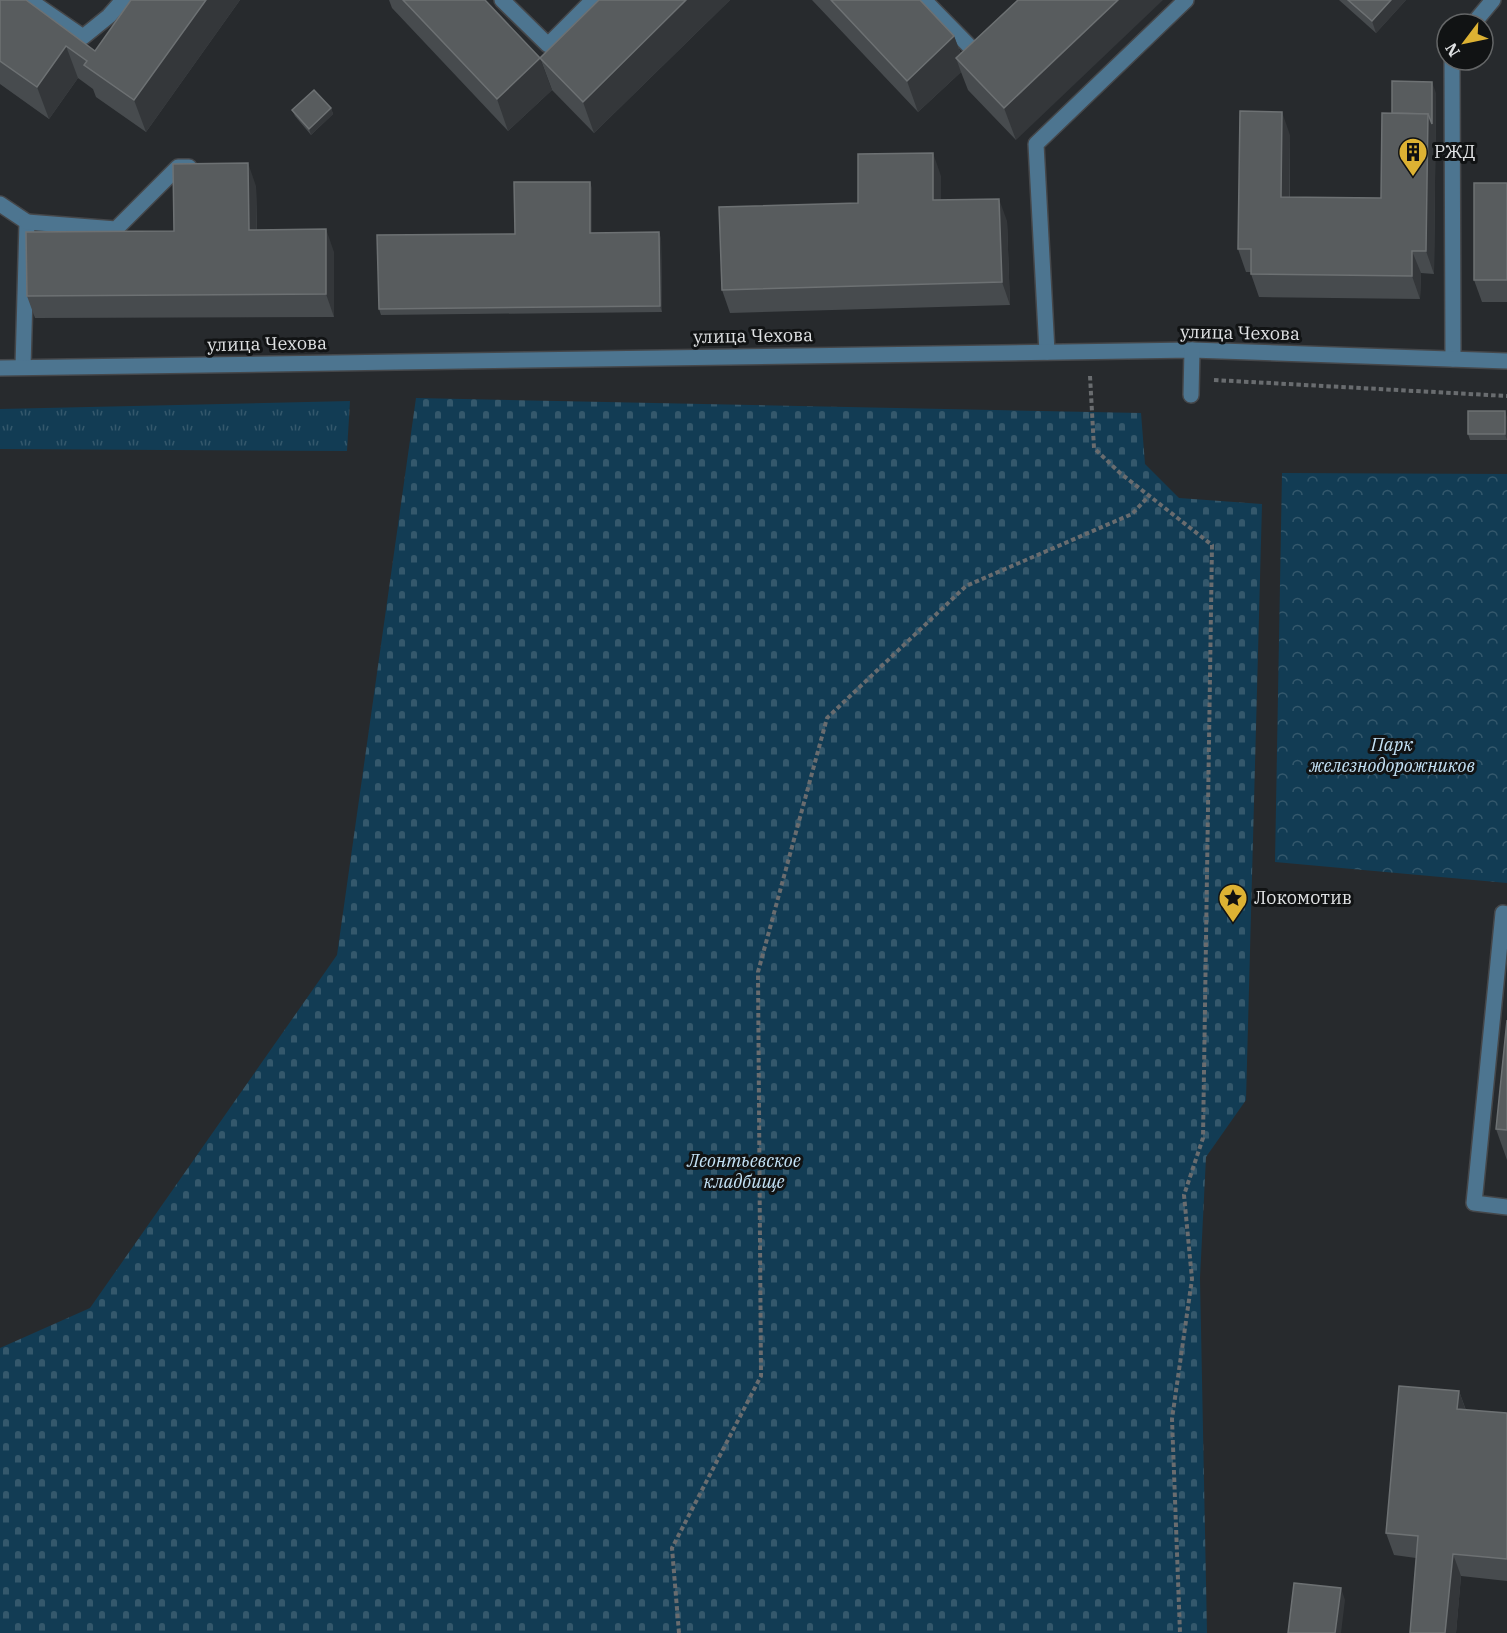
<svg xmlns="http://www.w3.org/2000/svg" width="1507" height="1633" font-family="'IBM Plex Serif',serif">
<defs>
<pattern id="grass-tufts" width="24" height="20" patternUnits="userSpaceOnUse" patternTransform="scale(1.5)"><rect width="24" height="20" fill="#123c54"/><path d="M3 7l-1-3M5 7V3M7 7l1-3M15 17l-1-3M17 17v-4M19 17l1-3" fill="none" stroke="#34586c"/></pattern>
<pattern id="forest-crowns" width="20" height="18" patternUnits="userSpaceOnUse" patternTransform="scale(1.5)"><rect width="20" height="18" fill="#123c54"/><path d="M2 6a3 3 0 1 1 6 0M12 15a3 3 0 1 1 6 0" fill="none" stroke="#34586c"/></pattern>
<pattern id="cemetery-stones" width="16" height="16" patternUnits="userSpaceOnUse" patternTransform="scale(1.5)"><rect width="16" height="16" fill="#123c54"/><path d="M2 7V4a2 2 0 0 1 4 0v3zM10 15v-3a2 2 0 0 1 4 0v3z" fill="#34586c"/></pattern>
</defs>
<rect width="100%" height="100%" fill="#272a2d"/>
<!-- grass -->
<polygon fill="url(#grass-tufts)" points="350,401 347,451 0,449 0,409"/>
<!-- forest -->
<polygon fill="url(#forest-crowns)" points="1282,473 1507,474 1507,883 1275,862"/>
<!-- cemetery -->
<polygon fill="url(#cemetery-stones)" points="416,398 1141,413 1145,464 1179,498 1262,504 1246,1100 1206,1157 1200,1278 1207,1633 0,1633 0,1348 90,1308 337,955"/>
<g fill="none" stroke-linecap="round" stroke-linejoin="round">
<!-- minor casing -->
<g stroke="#45474a" stroke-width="18">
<g id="minor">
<polyline points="29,0 83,37 109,16 123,0"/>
<polyline points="502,0 548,45 593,0"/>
<polyline points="924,0 978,55 983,51"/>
<polyline points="1473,24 1493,0"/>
<polyline points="1452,60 1453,359"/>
<polyline points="0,204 27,222 23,367"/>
<polyline points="27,222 116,229 178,167 189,167"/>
<polyline points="1047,352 1036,144 1186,0"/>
<polyline points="0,368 1192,350 1507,361"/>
<polyline points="1191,395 1192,350"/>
<polyline points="1507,914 1503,913 1474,1203 1507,1207"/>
</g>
</g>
<!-- path -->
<g stroke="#696c6f" stroke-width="4" stroke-dasharray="4.5 3" stroke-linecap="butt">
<polyline points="1090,376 1094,448 1120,473 1212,545 1203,1138 1184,1195 1192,1279 1172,1419 1180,1633"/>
<polyline points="1214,380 1507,396"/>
<polyline points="679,1633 672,1548 761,1376 758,972 827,718 966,586 1132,514 1149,496"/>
</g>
<!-- minor -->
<use href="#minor" stroke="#4d7590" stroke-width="15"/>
</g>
<!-- wall -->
<g fill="#474b4e">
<polygon points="0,0 95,51 131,0 240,0 146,132 96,97 93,89 78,78 49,119 0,84"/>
<polygon points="389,0 485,0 552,90 508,131 392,8"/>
<polygon points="599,0 730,0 594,133 552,90 540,58"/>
<polygon points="812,0 920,0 954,36 961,54 1018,0 1016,140 968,90 961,72 918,112"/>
<polygon points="1339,0 1406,0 1376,33"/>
<polygon points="1436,93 1434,274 1421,273 1420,299 1259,297 1251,274 1251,272 1246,272 1238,249 1290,135 1290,197 1381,198 1392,113"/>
<polygon points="331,108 333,114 311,135 295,116 292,110"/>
<polygon points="941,176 941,200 1007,221 1010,305 730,313 722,290"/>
<polygon points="1507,183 1507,302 1482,302 1474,280"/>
<polygon points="256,186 257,230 334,252 334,317 35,318 27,296 174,231"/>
<polygon points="592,188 592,233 661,238 662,312 381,315 379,309 515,234"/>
<polygon points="1507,417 1507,440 1470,440 1468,434"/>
<polygon points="1507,1020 1507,1160 1496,1129"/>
<polygon points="1459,1391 1466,1410 1507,1413 1507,1581 1461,1576 1456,1633 1410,1633 1416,1558 1394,1555 1386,1533"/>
</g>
<!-- shaded-wall -->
<g fill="#34373a">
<polygon points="206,0 240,0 146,132 134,100"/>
<polygon points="686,0 730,0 594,133 583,102"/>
<polygon points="1118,0 1163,0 1016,140 1004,108"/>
<polygon points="1391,0 1406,0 1376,33 1372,21"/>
<polygon points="954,36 966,68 956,58 961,72 918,112 907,81"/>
<polygon points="66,46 78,78 49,119 37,87"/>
<polygon points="540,58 552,90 508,131 497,99"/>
<polygon points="1432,82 1436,93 1434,274 1426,251 1428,114"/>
<polygon points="331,108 333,114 311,135 309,129"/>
<polygon points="1282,112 1290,135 1289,219 1281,197"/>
<polygon points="933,153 941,176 941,223 933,200"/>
<polygon points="248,163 256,186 257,253 249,230"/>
<polygon points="590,182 592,188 592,239 590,233"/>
<polygon points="999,199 1007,221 1010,305 1002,282"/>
<polygon points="326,229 334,252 334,317 326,294"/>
<polygon points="659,232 661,238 662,312 660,306"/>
<polygon points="1412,251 1421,273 1420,299 1412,276"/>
<polygon points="1505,411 1507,417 1507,440 1505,434"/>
<polygon points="1459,1391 1467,1414 1457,1409"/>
<polygon points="1453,1554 1461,1576 1456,1633 1445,1633"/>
<polygon points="1341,1588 1345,1600 1341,1633 1335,1633"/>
</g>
<!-- building -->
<g fill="#585c5e" stroke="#6d7173" stroke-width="1.5">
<polygon points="0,0 26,0 95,51 131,0 206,0 134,100 84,65 87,61 66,46 37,87 0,61"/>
<polygon points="403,0 485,0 540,58 497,99"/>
<polygon points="599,0 686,0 583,102 540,58"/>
<polygon points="831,0 920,0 954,36 907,81"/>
<polygon points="1018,0 1118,0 1004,108 956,58"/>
<polygon points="1348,0 1391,0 1372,21"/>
<polygon points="1392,81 1432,82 1432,124 1428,114 1392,113"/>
<polygon points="314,90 331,108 309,129 292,110"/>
<polygon points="1240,111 1282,112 1281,197 1381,198 1382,113 1428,114 1426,251 1412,251 1412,276 1251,274 1251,249 1238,249"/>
<polygon points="933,153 933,200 999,199 1002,282 722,290 719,207 858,203 858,154"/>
<polygon points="248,163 249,230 326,229 326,294 27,296 26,232 174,231 173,164"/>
<polygon points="514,182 590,182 590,233 659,232 660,306 379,309 377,235 515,234"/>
<rect x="1474" y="183" width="33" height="97"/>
<rect x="1468" y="411" width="37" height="23"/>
<polygon points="1507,1020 1507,1130 1496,1129"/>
<polygon points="1399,1386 1459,1391 1457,1409 1507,1413 1507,1559 1453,1554 1445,1633 1410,1633 1418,1536 1386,1533"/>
<polygon points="1294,1583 1341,1588 1335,1633 1288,1633"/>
</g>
<!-- icons -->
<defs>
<g id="building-pin" transform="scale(1.5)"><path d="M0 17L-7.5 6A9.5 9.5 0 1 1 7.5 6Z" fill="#ddb233" stroke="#111314"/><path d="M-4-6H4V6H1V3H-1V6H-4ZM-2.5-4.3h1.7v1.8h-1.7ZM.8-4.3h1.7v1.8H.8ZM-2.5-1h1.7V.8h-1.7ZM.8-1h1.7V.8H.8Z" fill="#111"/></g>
<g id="sight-pin" transform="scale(1.5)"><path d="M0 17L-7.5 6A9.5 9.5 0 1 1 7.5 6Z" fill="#ddb233" stroke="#111314"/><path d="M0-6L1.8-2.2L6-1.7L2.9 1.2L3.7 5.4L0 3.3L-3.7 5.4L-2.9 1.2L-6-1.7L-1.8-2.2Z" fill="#111"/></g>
</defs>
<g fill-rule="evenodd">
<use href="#building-pin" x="1413" y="152"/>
<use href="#sight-pin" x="1233" y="898"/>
</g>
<g text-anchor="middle" stroke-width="6" stroke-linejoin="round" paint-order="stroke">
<!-- poi labels -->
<g font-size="18" fill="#e0e2e4" stroke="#111314" text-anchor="start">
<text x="1434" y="158">РЖД</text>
<text x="1254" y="904">Локомотив</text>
</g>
<!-- street labels -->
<g font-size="18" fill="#e0e2e4" stroke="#111314">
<text transform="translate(1240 333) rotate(1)" y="6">улица Чехова</text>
<text transform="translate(753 336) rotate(-1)" y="6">улица Чехова</text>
<text transform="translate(267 344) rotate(-1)" y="6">улица Чехова</text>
</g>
<!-- park labels -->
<g font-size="18" font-style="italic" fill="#c4e2f6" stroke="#111314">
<text x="1392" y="751">Парк<tspan x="1392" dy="21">железнодорожников</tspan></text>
<text x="744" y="1167">Леонтьевское<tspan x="744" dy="21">кладбище</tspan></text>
</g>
</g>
<!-- north arrow -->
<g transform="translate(1465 42) rotate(238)"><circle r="28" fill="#111314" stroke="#646667" stroke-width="1.5"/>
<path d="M0-4.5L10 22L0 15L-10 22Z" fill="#ddb233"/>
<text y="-9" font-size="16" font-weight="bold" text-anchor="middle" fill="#e0e2e4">N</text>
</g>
</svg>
